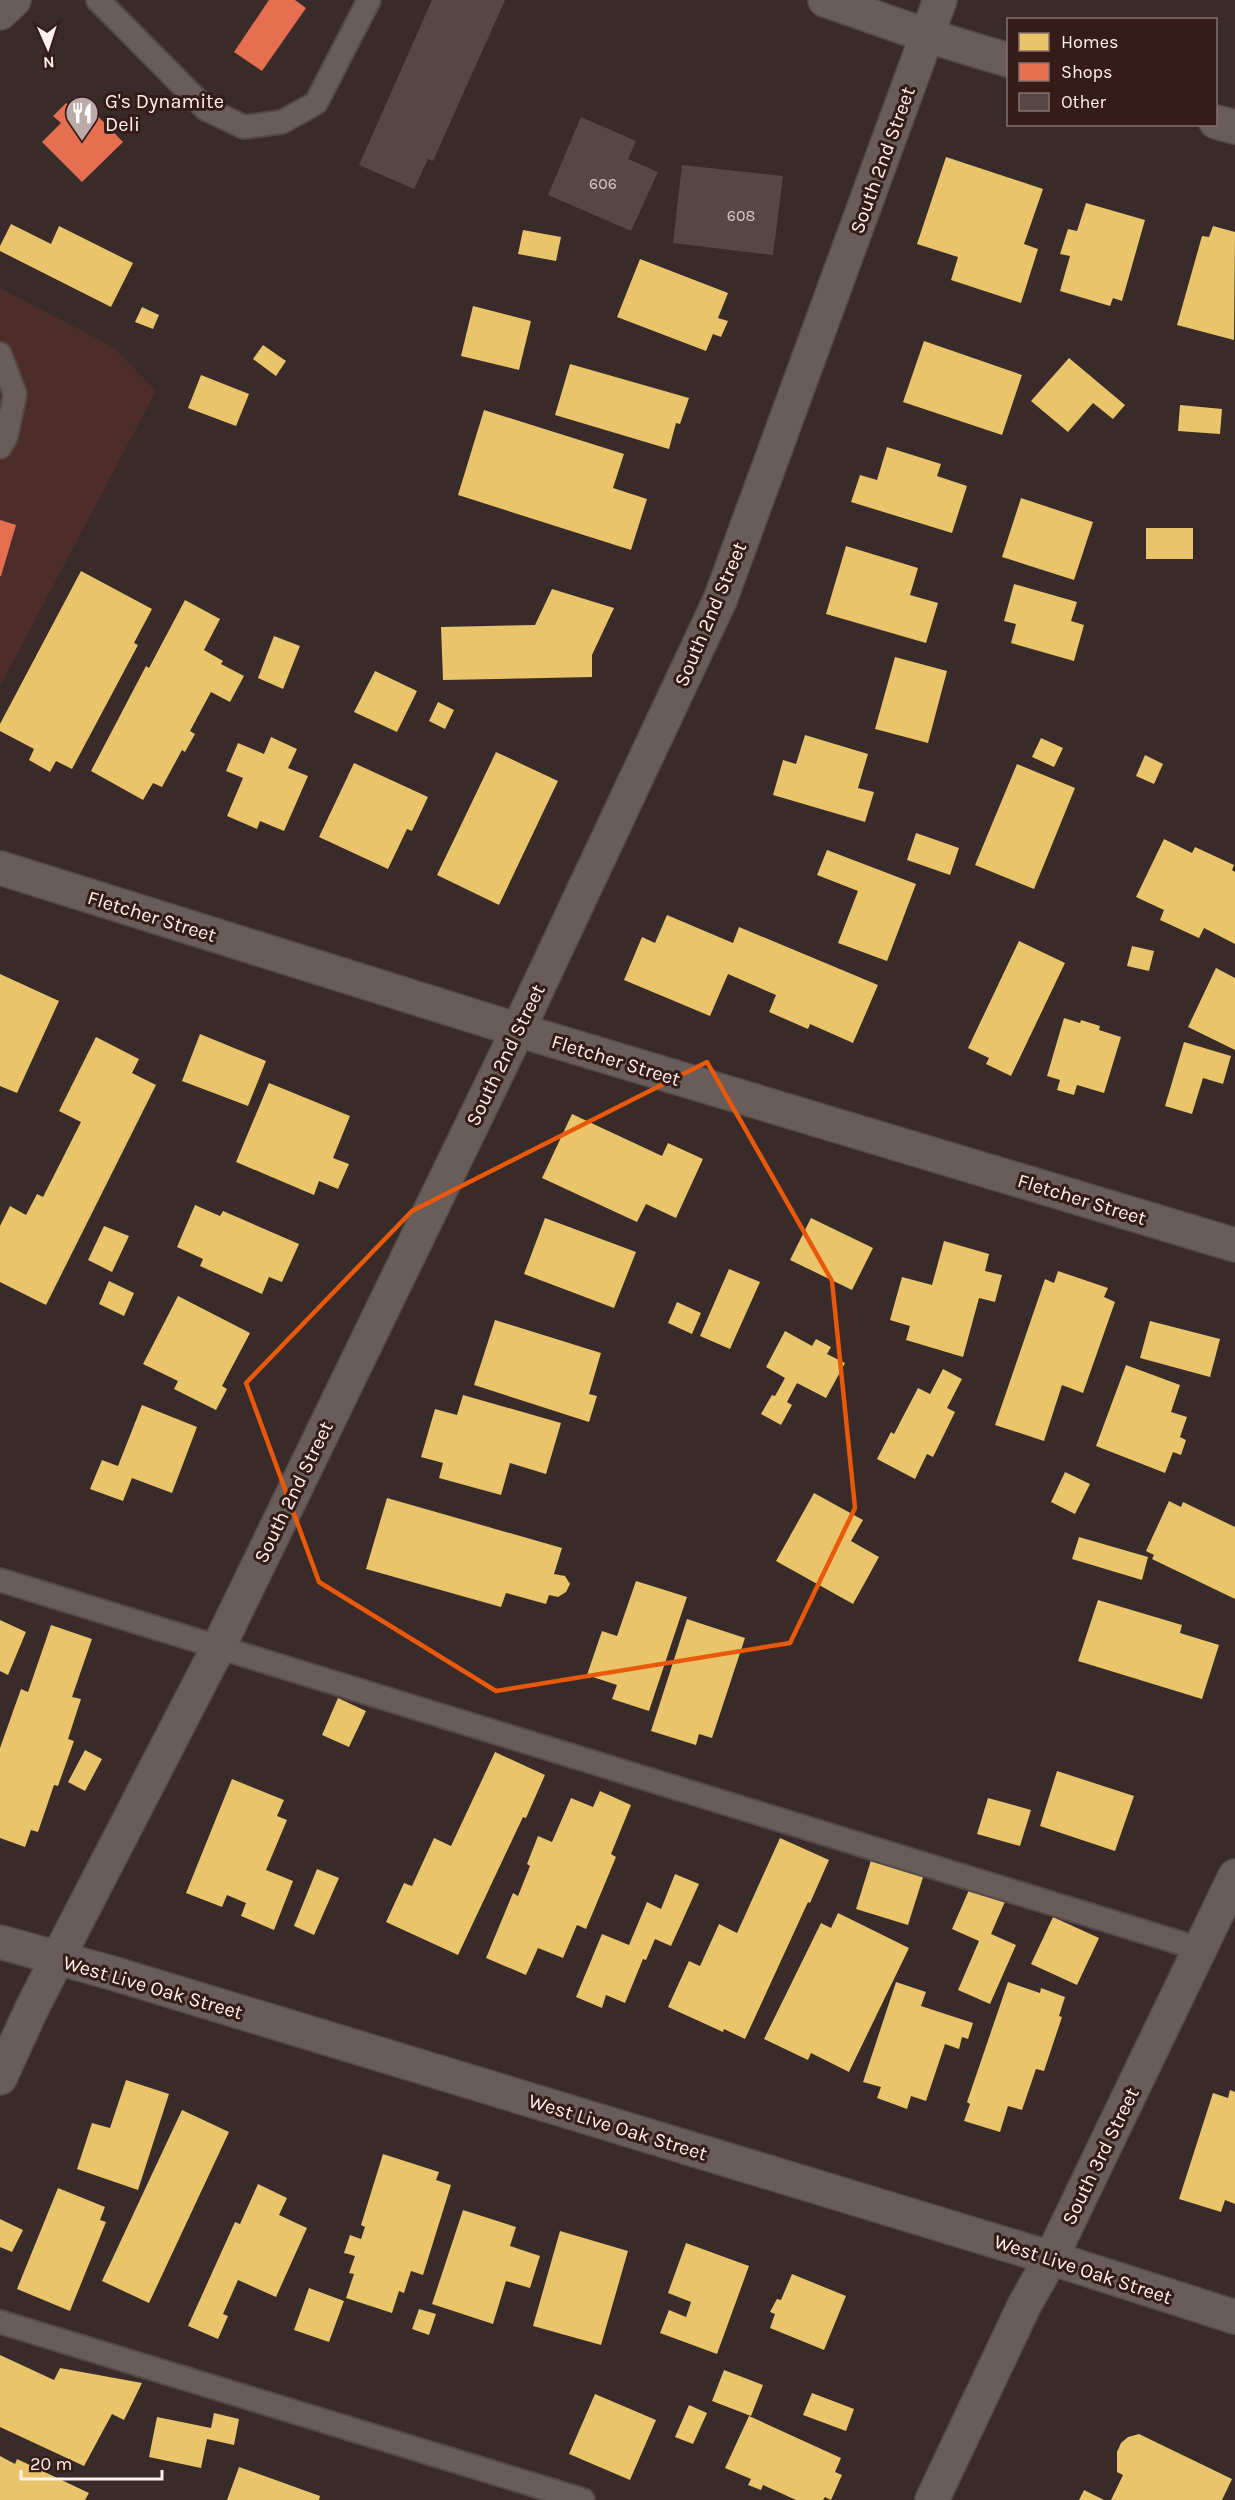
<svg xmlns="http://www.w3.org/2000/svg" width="1235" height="2500" font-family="Karla,sans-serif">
<rect width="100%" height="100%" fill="#392b29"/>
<!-- built -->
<polygon fill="#4d2d29" points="0,288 113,347 156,391 0,686"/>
<!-- homes -->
<g fill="#e9c46a">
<polygon points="946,157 1043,189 1024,244 1038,249 1021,303 951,280 958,257 917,244"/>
<polygon points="1086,203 1145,220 1122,301 1113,298 1110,306 1060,291 1070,256 1060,254 1068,229 1077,231"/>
<polygon points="11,224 51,244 59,226 133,263 111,307 0,251 0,246"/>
<polygon points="1213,226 1235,232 1234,340 1177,325 1202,236 1209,237"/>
<polygon points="523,230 561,237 556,261 518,254"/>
<polygon points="640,259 728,293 718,318 728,321 721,337 713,334 706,351 617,317"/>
<polygon points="473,306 531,321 519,370 461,356"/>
<polygon points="142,307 159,315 153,329 135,322"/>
<polygon points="924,341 1022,375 1002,435 903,402"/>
<polygon points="263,345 286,361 276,376 253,359"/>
<polygon points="1069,358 1125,405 1113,419 1093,403 1068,432 1031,401"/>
<polygon points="570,364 689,398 680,424 676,423 669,449 555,415"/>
<polygon points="201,375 249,394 236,426 188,408"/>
<polygon points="1180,405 1222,409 1220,434 1178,431"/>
<polygon points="484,410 624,454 613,488 647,499 631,550 458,495"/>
<polygon points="887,447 941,464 937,476 967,486 952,533 851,502 860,475 877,480"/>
<polygon points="1021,498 1093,522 1074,580 1002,557"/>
<rect x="1146" y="528" width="47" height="31"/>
<polygon points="846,546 918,568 910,595 938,603 926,643 826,614"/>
<polygon points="81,571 152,609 134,643 138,645 72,769 56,761 50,772 29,760 34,749 0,731 0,724"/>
<polygon points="1014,584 1077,602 1071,621 1084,625 1074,661 1011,643 1016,624 1004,621"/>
<polygon points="552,589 614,608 592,655 592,677 443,680 441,627 535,625"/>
<polygon points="185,600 220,619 204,650 223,661 221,664 244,676 230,702 211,692 190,731 195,734 185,752 182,750 162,787 153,783 143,800 91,771 146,666 149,668"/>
<polygon points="274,636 300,646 283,689 258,678"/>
<polygon points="895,657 947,671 928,743 875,729"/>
<polygon points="375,671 417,691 397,732 354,712"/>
<polygon points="438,702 454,710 445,729 429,721"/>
<polygon points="805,735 868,754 858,788 874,792 865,822 773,795 783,760 796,764"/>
<polygon points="271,737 297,749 288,768 308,776 284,831 260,821 257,829 227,816 243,778 226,771 238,743 264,754"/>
<polygon points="1041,738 1063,748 1054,767 1032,757"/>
<polygon points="496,752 558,781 499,905 437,875"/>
<polygon points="1145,755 1163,764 1154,784 1136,776"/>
<polygon points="354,763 428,797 412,831 407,829 388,869 319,837"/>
<polygon points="1017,764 1075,788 1034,889 975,865"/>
<polygon points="916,833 959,848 950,875 907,860"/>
<polygon points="1164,839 1192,853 1195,847 1234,865 1232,870 1235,872 1235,944 1204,928 1199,938 1160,920 1164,910 1136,897"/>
<polygon points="827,850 916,884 887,961 838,943 858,891 817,875"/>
<polygon points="667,915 733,943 739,927 878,985 853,1043 810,1024 808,1029 769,1012 776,995 728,974 710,1016 624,980 642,937 655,943"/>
<polygon points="1019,941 1065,963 1011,1076 986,1064 989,1058 968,1048"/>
<polygon points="1132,946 1154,951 1149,971 1127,966"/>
<polygon points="1216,968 1235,978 1235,1050 1188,1027"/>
<polygon points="0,974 59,1001 17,1093 0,1086"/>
<polygon points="1064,1018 1080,1023 1081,1020 1100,1026 1099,1030 1121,1037 1104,1093 1077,1085 1074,1095 1057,1090 1060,1080 1047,1076"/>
<polygon points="200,1034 266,1061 248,1106 182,1081"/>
<polygon points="96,1037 139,1059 132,1073 156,1085 46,1305 0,1282 0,1226 10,1206 26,1215 37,1194 43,1197 81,1122 59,1111"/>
<polygon points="1184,1042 1231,1056 1223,1084 1203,1078 1192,1114 1165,1106"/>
<polygon points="269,1083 350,1116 333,1158 349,1164 338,1189 319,1181 314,1195 236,1162"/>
<polygon points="572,1114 662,1156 668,1143 703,1159 676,1218 646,1204 637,1222 542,1178"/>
<polygon points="195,1205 220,1216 223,1211 299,1244 282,1282 269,1277 262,1294 200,1266 203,1259 177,1247"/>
<polygon points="545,1218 636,1252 614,1308 524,1274"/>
<polygon points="811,1218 873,1248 852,1290 790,1260"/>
<polygon points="104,1226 129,1236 112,1272 88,1260"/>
<polygon points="944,1241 989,1254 985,1271 1002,1275 995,1302 979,1298 963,1357 906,1340 910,1326 890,1320 902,1277 932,1285"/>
<polygon points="729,1269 760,1282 730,1349 700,1336"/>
<polygon points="1058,1271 1108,1288 1104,1297 1115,1302 1083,1393 1062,1385 1044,1441 995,1425 1045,1279 1054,1283"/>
<polygon points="109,1281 134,1293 124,1316 99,1304"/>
<polygon points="178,1296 250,1333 222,1386 227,1389 216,1410 174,1389 178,1381 143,1364"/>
<polygon points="677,1302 701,1313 692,1334 668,1323"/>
<polygon points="495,1320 601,1353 589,1394 597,1396 589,1422 474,1385"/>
<polygon points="1150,1321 1220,1339 1210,1377 1140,1358"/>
<polygon points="785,1331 812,1346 816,1339 831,1347 827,1354 845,1363 826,1398 797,1383 787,1402 792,1405 781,1425 761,1414 772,1395 775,1396 785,1378 766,1367"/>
<polygon points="1126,1365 1180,1385 1171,1412 1187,1417 1180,1437 1186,1440 1181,1455 1173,1452 1165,1473 1096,1446"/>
<polygon points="943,1369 962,1379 947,1408 955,1412 933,1457 927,1454 915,1479 877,1459 891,1432 894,1434 918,1388 930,1394"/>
<polygon points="463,1395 561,1423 546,1474 510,1463 501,1495 439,1478 443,1463 421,1457 435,1409 457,1415"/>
<polygon points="142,1405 197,1427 172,1493 132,1478 123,1501 90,1489 102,1460 118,1466"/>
<polygon points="1065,1472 1090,1484 1075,1514 1051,1502"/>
<polygon points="814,1493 863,1520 851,1541 879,1557 853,1604 776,1561"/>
<polygon points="387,1498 562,1548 554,1574 565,1576 570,1584 566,1592 558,1597 549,1595 546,1604 506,1593 501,1607 366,1569"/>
<polygon points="1169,1501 1181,1507 1183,1502 1235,1527 1235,1599 1152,1559 1154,1555 1146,1551"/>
<polygon points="1079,1537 1148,1557 1142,1580 1072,1559"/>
<polygon points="636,1581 687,1597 649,1711 612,1699 617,1685 587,1675 602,1631 617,1636"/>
<polygon points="1098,1600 1182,1625 1180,1633 1219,1645 1202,1699 1078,1661"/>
<polygon points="687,1619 745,1638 712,1738 699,1734 696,1745 651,1731"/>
<polygon points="0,1620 26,1632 8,1675 0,1671"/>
<polygon points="51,1625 92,1639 72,1697 81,1699 68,1739 74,1741 58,1786 54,1785 38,1832 31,1830 25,1847 0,1838 0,1748 21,1689 28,1692"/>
<polygon points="338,1698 366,1711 349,1747 322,1735"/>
<polygon points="85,1750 102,1759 85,1791 68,1782"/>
<polygon points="495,1752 545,1775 526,1818 523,1817 458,1955 386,1922 404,1883 412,1886 434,1838 451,1846"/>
<polygon points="1057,1771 1134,1796 1115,1851 1040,1826"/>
<polygon points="232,1779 284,1800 277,1816 287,1820 266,1870 293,1881 274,1930 241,1916 246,1903 227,1895 222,1907 186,1893"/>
<polygon points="600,1791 631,1805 611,1854 616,1857 586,1929 577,1925 563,1958 538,1948 526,1975 486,1958 513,1893 518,1896 530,1866 527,1864 538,1836 552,1842 571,1798 593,1807"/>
<polygon points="988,1798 1031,1810 1020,1846 977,1834"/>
<polygon points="780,1838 829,1860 810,1903 808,1902 745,2039 724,2029 723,2032 668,2007 689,1961 700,1966 719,1924 737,1933"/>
<polygon points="872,1857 924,1874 908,1925 856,1909"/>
<polygon points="317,1869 339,1878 314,1935 294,1926"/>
<polygon points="675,1874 699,1884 671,1946 655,1939 646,1960 643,1959 625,2003 606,1995 602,2008 576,1997 602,1934 629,1945 647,1902 661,1909"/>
<polygon points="972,1883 1007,1897 991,1934 1016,1945 990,2004 958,1990 979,1941 952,1929"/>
<polygon points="838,1913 909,1948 849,2072 811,2053 808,2060 764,2039 821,1923 831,1928"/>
<polygon points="1053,1917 1099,1938 1077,1985 1031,1964"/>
<polygon points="896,1982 926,1992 921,2006 973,2023 968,2039 962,2037 959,2049 945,2044 926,2101 911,2096 907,2109 877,2098 881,2087 863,2082"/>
<polygon points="1008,1982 1040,1993 1041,1988 1065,1997 1059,2016 1062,2017 1044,2071 1036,2069 1022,2110 1008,2106 1000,2132 964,2121 970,2104 967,2102"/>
<polygon points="126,2080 169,2094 138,2190 77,2169 92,2123 110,2128"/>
<polygon points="1230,2090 1235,2092 1235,2204 1225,2200 1221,2212 1179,2199 1213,2093 1228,2098"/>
<polygon points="182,2110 229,2132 149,2303 102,2281"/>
<polygon points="383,2154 439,2172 436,2180 451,2185 423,2275 411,2271 404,2293 399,2291 392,2313 346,2298 354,2274 349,2273 355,2256 344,2253 350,2235 361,2239 365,2227 361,2225"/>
<polygon points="258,2184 287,2198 279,2215 307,2228 276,2297 238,2280 223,2314 228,2316 218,2339 188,2326 235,2222 240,2224"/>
<polygon points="58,2188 105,2207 100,2220 106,2222 70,2311 17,2289"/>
<polygon points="463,2210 516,2227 510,2246 540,2256 530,2288 506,2281 493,2324 432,2304"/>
<polygon points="0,2219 23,2230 12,2252 0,2247"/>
<polygon points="560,2231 628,2251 601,2345 533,2326"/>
<polygon points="686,2243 749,2266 717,2354 660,2333 669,2310 686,2317 691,2302 668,2293"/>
<polygon points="792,2274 846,2296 824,2350 770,2328 775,2314 770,2312 777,2299 781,2300"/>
<polygon points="309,2288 344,2301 329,2342 294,2330"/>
<polygon points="419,2309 436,2314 429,2335 412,2329"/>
<polygon points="0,2355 54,2380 60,2368 142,2383 124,2420 112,2414 84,2466 0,2427"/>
<polygon points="724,2370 763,2385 751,2416 712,2401"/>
<polygon points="812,2393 854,2409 846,2431 803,2415"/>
<polygon points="595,2394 656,2420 630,2480 569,2454"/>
<polygon points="689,2405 707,2413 693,2444 675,2437"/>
<polygon points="214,2413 239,2419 234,2445 207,2439 201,2468 149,2457 157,2417 211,2428"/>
<polygon points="749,2416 841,2458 835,2472 842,2475 831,2500 825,2497 823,2500 796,2500 763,2485 761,2490 748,2485 751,2479 725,2468"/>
<polygon points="1139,2434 1232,2479 1222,2500 1111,2500 1123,2475 1117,2472 1117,2452 1121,2443 1128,2437"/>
<polygon points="0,2456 15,2464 17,2459 89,2493 85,2500 0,2500"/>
<polygon points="239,2467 320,2496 319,2500 227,2500"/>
<polygon points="1084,2490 1104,2500 1079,2500"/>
</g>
<!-- shops -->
<g fill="#e76f51">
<polygon points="269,0 295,0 306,8 262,71 234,52"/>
<polygon points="83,101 123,142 82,182 42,142 61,123 53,116 66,103 74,110"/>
<polygon points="0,520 16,525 1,576 0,576"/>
</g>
<!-- building -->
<g fill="#584647">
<polygon points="432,0 505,0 433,161 428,159 414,189 359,165"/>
<polygon points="581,117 636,141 628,159 658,172 631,231 548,195"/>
<polygon points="682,165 783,176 773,255 673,243"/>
</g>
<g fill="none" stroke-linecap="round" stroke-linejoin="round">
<!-- lane casing -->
<g stroke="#554947" stroke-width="26">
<g id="lane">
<polyline points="98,0 206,109 244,127 282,122 316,103 369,0"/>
<polyline points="0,354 15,394 6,437 0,447"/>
<polyline points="0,1580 1200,1949"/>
<polyline points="0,2322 583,2500"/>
</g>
</g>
<!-- street casing -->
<g stroke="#554947" stroke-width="36">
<g id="street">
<polyline points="0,868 518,1030 1235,1245"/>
<polyline points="0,2078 33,2006 219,1646 518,1030 720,600 940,0"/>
<polyline points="932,2500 1025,2304 1051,2258 1235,1876"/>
</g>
</g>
<!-- secondary casing -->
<g stroke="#554947" stroke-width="36">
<g id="secondary">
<polyline points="825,0 928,36 1008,60"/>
<polyline points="0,13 14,0"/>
<polyline points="1216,122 1235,127"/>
<polyline points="0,1942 112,1973 1051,2258 1235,2317"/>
</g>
</g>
<!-- lane -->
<use href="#lane" stroke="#685d5b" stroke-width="22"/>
<!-- street -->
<use href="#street" stroke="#685d5b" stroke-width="33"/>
<!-- secondary -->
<use href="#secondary" stroke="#685d5b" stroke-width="33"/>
</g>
<!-- marked area -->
<path fill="none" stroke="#e8590c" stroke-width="4.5" stroke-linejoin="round" d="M707,1062L832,1281L855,1508L790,1643L496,1691L319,1582L246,1383L412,1211Z"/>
<!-- icons -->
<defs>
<g id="restaurant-pin" transform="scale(1.725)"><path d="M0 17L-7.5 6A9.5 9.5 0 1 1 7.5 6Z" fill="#baaba8" stroke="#361c18"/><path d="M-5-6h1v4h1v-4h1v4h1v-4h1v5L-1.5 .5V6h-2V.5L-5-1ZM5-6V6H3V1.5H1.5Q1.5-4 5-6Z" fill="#fff"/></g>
</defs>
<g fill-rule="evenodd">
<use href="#restaurant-pin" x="82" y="113"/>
</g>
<g text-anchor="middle" stroke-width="6" stroke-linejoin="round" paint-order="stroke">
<!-- number labels -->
<g font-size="16" fill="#d5c6c4">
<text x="603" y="189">606</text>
<text x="741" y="221">608</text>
</g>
<!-- poi labels -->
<g font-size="20" fill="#fff0ed" stroke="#361c18" text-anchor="start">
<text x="105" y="108">G's Dynamite<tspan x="105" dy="23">Deli</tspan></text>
</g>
<!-- street labels -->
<g font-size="20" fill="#fff0ed" stroke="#361c18">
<text transform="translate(882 160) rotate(-70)" y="7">South 2nd Street</text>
<text transform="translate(710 614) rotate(-67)" y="7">South 2nd Street</text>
<text transform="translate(152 916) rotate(17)" y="7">Fletcher Street</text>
<text transform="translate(505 1055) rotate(-64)" y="7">South 2nd Street</text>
<text transform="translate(616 1060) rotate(17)" y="7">Fletcher Street</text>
<text transform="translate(1082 1199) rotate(17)" y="7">Fletcher Street</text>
<text transform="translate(293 1492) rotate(-64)" y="7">South 2nd Street</text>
<text transform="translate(153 1987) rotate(16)" y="7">West Live Oak Street</text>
<text transform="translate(618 2127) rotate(17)" y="7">West Live Oak Street</text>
<text transform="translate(1100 2156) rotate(-64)" y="7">South 3rd Street</text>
<text transform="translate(1083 2269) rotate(18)" y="7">West Live Oak Street</text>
</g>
</g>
<!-- legend -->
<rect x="1007" y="18" width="210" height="108" fill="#361c18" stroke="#86716d" stroke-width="1.5"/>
<rect x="1019" y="33" width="30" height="18" fill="#e9c46a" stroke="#86716d" stroke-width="1.5"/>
<text x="1061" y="48" font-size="18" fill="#fff0ed">Homes</text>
<rect x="1019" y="63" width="30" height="18" fill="#e76f51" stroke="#86716d" stroke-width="1.5"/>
<text x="1061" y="78" font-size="18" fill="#fff0ed">Shops</text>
<rect x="1019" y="93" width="30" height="18" fill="#584647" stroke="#86716d" stroke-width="1.5"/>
<text x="1061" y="108" font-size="18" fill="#fff0ed">Other</text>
<!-- north arrow -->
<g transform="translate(48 48) rotate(177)" stroke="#361c18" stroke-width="4.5" paint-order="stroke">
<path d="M0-4.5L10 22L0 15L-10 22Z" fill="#fff0ed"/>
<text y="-9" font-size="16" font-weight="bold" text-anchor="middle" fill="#fff0ed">N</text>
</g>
<!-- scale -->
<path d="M21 2470v9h141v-9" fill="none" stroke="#fff0ed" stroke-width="3"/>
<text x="30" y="2470" font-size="18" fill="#fff0ed" stroke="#361c18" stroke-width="4.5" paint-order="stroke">20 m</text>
</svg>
